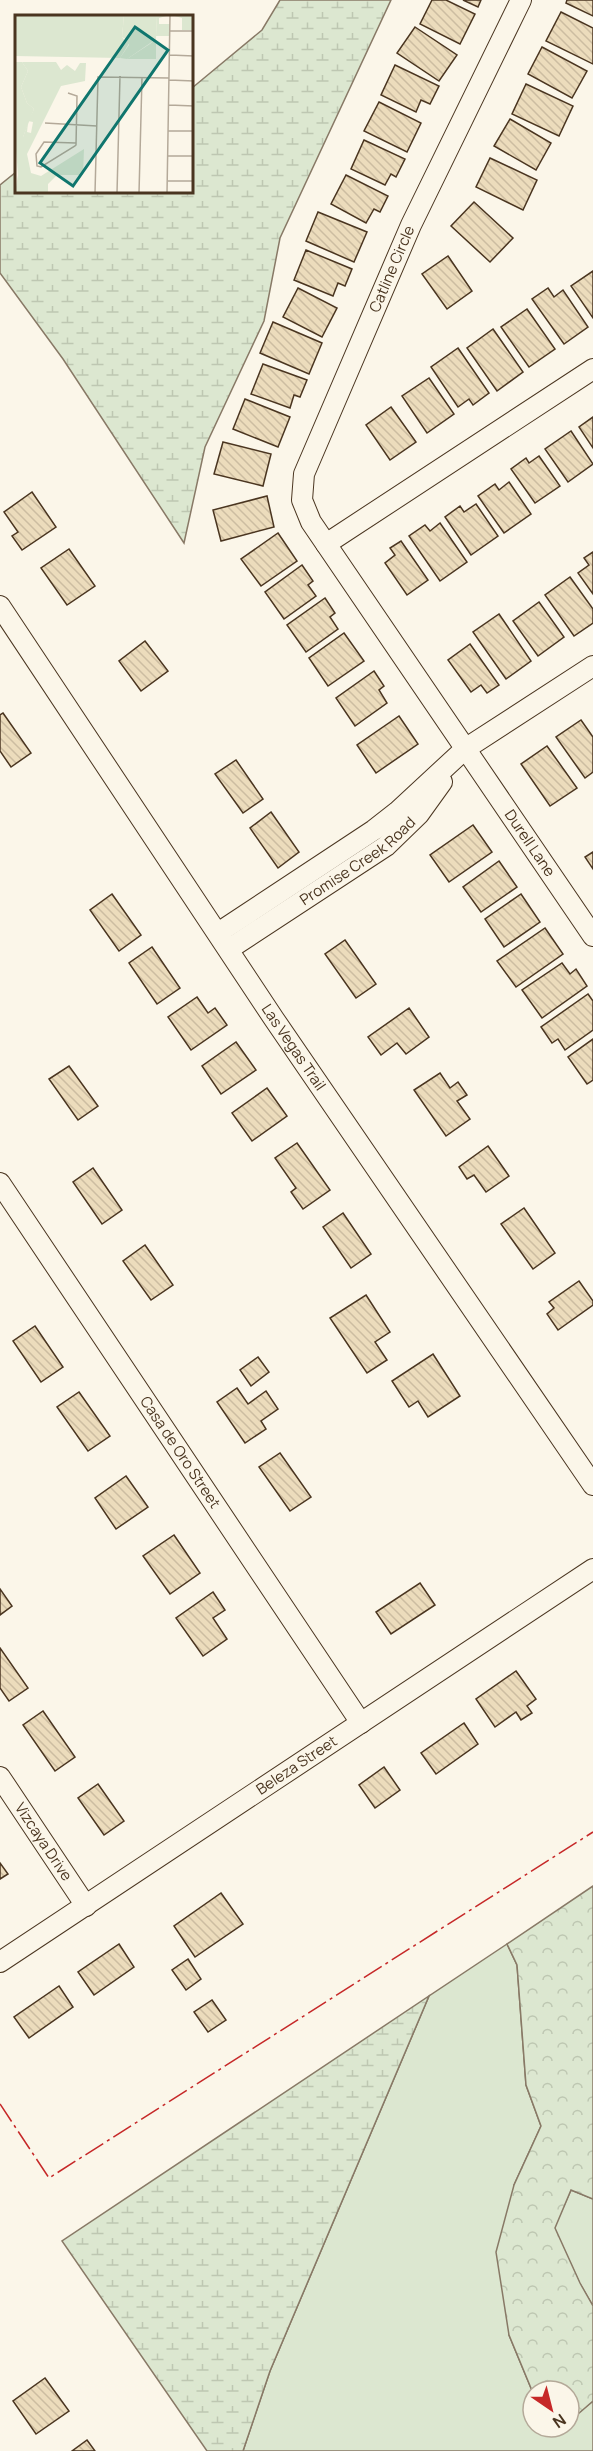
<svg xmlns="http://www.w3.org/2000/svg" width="593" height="2451" font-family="Manrope,sans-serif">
<defs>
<pattern id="forest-crowns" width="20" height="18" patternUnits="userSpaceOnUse" patternTransform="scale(1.5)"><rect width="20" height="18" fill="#dce7d0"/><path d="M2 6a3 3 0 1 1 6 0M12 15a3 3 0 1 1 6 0" fill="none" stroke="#bec7b2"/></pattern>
<pattern id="wetland-marsh" width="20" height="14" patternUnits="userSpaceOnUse" patternTransform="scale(1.5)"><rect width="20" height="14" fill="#dce7d0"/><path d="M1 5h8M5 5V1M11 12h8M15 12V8" fill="none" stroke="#bec7b2"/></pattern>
<pattern id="building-back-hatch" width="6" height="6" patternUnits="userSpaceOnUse" patternTransform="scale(1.5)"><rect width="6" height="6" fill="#ecdcbc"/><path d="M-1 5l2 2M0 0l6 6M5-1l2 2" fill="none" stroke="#ccbda1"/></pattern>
</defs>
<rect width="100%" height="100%" fill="#fbf6e9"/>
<!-- green -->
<g fill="#dce7d0" stroke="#887966" stroke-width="1.5">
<polygon points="507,1944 517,1965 526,2085 541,2126 514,2185 509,2335 533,2393 533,2427 569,2427 569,2420 593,2401 593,2451 243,2451 270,2371 429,1996"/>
<polygon points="571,2190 593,2199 593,2306 580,2284 554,2228"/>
</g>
<!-- forest -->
<polygon fill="url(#forest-crowns)" stroke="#887966" stroke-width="1.5" points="593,1886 593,2199 571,2190 555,2228 580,2283 593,2306 593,2401 570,2421 569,2391 533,2391 533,2393 509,2335 496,2252 514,2185 541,2126 526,2085 517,1965 507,1944"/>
<!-- wetland -->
<g fill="url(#wetland-marsh)" stroke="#887966" stroke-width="1.5">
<polygon points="280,0 391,0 280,238 264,321 205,447 184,543 63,359 0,273 0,185 16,172 16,192 192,192 192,88 262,30"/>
<polygon points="429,1996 270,2371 243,2451 207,2451 62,2241"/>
</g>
<!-- building -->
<g fill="url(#building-back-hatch)" stroke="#4a3520" stroke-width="1.5">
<polygon points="432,0 446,0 475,14 460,44 420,24"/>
<polygon points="463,0 481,0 478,7"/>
<polygon points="567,0 593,0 593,16 566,3"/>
<polygon points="561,12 593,28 593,64 546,41"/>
<polygon points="415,27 457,55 439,81 397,53"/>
<polygon points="542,47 587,71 572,98 528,74"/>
<polygon points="395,65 439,86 430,104 421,100 416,112 381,95"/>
<polygon points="526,84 573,106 559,136 512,114"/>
<polygon points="379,102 421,123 407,152 364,131"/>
<polygon points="510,119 551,143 536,170 494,146"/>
<polygon points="364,140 405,159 396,177 391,174 385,185 351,169"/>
<polygon points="490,158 537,180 523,210 476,187"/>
<polygon points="346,175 388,196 380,212 374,209 366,223 331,204"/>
<polygon points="474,202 513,238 490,262 451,226"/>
<polygon points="318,212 367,232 354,262 306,241"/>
<polygon points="306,250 352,269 345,286 338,283 333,296 294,280"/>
<polygon points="448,256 472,291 447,309 422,274"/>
<polygon points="593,271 593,318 571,286"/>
<polygon points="298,288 337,308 322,337 283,317"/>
<polygon points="548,288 554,297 563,290 588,327 564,344 532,299"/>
<polygon points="527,309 555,349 529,367 501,327"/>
<polygon points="273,322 322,343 309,374 260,353"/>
<polygon points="493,329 523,372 497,391 467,348"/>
<polygon points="458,348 489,393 473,405 469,399 458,407 431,367"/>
<polygon points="263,364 307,380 300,397 294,395 290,408 251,394"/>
<polygon points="429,378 454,414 427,433 402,396"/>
<polygon points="245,399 290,417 278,447 233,429"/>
<polygon points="391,407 416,442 390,460 366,425"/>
<polygon points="593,417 593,448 579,427"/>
<polygon points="571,431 593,464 568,482 545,449"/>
<polygon points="223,442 271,454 263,486 214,474"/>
<polygon points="539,456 560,486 535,503 511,469 526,458 529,463"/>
<polygon points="509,482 531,514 504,533 478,496 495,484 499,490"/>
<polygon points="32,492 56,527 22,550 12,536 18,532 4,512"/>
<polygon points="267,496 274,527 221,541 213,510"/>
<polygon points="476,504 498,536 471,555 445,517 460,506 464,512"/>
<polygon points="440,523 467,562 440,581 409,536 425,525 430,531"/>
<polygon points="278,533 297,561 261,586 241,559"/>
<polygon points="401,541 428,580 407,595 385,563 395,555 390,548"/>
<polygon points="69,549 95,586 67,605 41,568"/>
<polygon points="593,552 593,594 578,573 589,565 584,558"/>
<polygon points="302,565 313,581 308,585 316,596 284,619 265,592"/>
<polygon points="570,577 593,609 593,623 574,636 545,595"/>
<polygon points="325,598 335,613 330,617 338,629 306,652 287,625"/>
<polygon points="539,602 564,637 538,656 513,621"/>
<polygon points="499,614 531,661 506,679 473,632"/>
<polygon points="344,633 364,661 328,686 309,658"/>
<polygon points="145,641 168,671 141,691 119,661"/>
<polygon points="470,644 499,685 487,693 481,685 471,692 448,660"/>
<polygon points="374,671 384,686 379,690 387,703 355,726 336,698"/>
<polygon points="3,713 31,753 11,767 0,751 0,715"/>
<polygon points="399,716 418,744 376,773 357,745"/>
<polygon points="581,720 593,737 593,772 585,778 556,737"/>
<polygon points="547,746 577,788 550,806 521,764"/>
<polygon points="236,760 263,799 243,813 215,774"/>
<polygon points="271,812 299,852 278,868 250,828"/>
<polygon points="473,825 492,852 449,882 430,855"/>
<polygon points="593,852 593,869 585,857"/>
<polygon points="499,861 517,887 481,912 463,887"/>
<polygon points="112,894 141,935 119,951 90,910"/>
<polygon points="521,894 540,922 504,947 485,919"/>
<polygon points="545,928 563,954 516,987 497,961"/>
<polygon points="345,940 376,984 356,998 325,954"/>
<polygon points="152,947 180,988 157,1004 129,963"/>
<polygon points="562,963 570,974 576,969 587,986 542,1018 522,990"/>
<polygon points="588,994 593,1001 593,1030 565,1050 558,1039 552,1043 541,1027"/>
<polygon points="197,997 208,1013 215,1008 227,1025 191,1050 168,1017"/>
<polygon points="409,1008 429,1037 406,1054 397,1043 381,1055 368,1037"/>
<polygon points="593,1039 593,1080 587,1084 568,1057"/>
<polygon points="236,1042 256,1070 221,1094 202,1066"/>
<polygon points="69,1066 98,1106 78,1120 49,1079"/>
<polygon points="440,1073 450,1088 458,1082 467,1095 457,1101 470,1119 446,1136 414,1090"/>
<polygon points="267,1088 287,1116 252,1141 232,1113"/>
<polygon points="297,1143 330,1190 303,1209 291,1192 296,1188 275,1158"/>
<polygon points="488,1146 509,1176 486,1192 474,1175 467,1179 459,1167"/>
<polygon points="93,1168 122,1210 102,1224 73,1182"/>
<polygon points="524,1208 555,1253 533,1269 501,1224"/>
<polygon points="343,1213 371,1254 351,1268 323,1227"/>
<polygon points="145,1245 173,1285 151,1300 123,1261"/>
<polygon points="579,1281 593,1301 593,1305 558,1330 547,1314 554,1308 549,1302"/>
<polygon points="366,1295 390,1332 375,1342 387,1360 367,1373 330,1318"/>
<polygon points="35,1326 63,1367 41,1382 13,1341"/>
<polygon points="433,1354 460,1396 428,1417 418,1401 409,1407 392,1381"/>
<polygon points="258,1357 269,1372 251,1386 240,1370"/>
<polygon points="237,1388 248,1404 266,1391 278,1409 261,1421 266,1429 245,1443 217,1402"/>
<polygon points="79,1392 110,1436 88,1451 57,1407"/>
<polygon points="280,1453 311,1497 290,1511 259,1467"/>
<polygon points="126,1476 148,1507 116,1529 95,1498"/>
<polygon points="174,1535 200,1573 170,1594 143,1556"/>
<polygon points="420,1583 435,1605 391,1634 376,1612"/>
<polygon points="0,1589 12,1606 0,1615"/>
<polygon points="213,1592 225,1610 213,1618 227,1639 203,1656 176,1618"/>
<polygon points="0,1648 28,1688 9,1701 0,1688"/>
<polygon points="516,1671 536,1699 527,1706 532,1713 521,1720 516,1712 495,1727 476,1699"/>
<polygon points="43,1711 75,1757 55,1771 23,1725"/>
<polygon points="464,1723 478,1744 436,1774 421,1753"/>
<polygon points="384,1767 400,1790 375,1808 359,1785"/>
<polygon points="98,1784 124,1821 104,1835 78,1798"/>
<polygon points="0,1863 8,1874 0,1879"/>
<polygon points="221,1893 243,1924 195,1957 174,1926"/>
<polygon points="119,1944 134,1967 94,1995 78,1972"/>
<polygon points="188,1959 201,1979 186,1990 172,1970"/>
<polygon points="59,1986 73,2007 29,2038 14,2017"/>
<polygon points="212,2000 226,2020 208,2032 194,2012"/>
<polygon points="45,2378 69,2411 36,2434 13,2401"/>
<polygon points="87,2440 95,2451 72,2451"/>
</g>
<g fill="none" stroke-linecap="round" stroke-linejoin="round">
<!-- minor casing -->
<g stroke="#4a3520" stroke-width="22">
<g id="minor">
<path id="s1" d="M521,0L411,225L304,474L302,500L311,522L593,936"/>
<polyline points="326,544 593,369"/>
<path id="s2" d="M0,606L274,1019L593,1485"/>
<polyline points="218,933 374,830 397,812 465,749 593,666"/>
<path id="s3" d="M229,949L386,846L419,814L442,782"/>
<path id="s4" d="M0,1183L361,1723"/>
<path id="s5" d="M0,1777L86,1906"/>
<path id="s6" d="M0,1962L593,1569"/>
</g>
</g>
<!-- minor -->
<use href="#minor" stroke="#fbf6e9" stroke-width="20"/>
<!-- power -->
<polyline stroke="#c62828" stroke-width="1.5" stroke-dasharray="21 4.5 3 4.5" stroke-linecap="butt" points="0,2104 49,2178 593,1832"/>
</g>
<g text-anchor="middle" stroke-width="4.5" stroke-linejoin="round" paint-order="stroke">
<!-- street labels -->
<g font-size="15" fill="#4a3520" stroke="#fbf6e9">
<text transform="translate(392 269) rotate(-67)" y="5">Catline Circle</text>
<text dy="5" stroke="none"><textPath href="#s1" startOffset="960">Durell Lane</textPath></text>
<text dy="5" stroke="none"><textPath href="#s3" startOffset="156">Promise Creek Road</textPath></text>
<text dy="5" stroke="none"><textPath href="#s2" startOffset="530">Las Vegas Trail</textPath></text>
<text dy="5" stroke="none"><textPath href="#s4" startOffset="324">Casa de Oro Street</textPath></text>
<text dy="5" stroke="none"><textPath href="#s6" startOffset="356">Beleza Street</textPath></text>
<text dy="5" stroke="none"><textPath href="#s5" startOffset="78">Vizcaya Drive</textPath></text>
</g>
</g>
<!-- overview -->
<g transform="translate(15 15)">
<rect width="178" height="178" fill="#fbf6e9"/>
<path d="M109,0H142L141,24L112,44L105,43L114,30L115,17L114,26L107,22Z" fill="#dce7d0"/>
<path d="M0,0H109L107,22L111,27L117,15L121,17L105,43L0,41ZM142,0H155L144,3V9H155L154,21H141ZM156,0H178V15H167V3ZM0,47H7L13,56L6,72L12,88L19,94L8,122H0Z" fill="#dce7d0"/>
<path d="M141,24V44H112L135,29ZM7,47H41L46,55L52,50L60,56L65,48H71L70,66L46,71L12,139L16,158L26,161L69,134L68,160H42L33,169V178H0L3,160L0,122H8L13,108L12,117L16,118L18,107L13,106L19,94L12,88L6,72L13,56Z" fill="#dce7d0"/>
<path fill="none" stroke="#b4a999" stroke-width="1.5" d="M155,16H179M155,40L179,41M154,65L179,66M53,78L62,81L61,130L60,131L26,152L22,151L21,139L29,127L61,128M154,90L179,91M30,108L82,111M153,116H179M153,141H179M153,166H179M80,178L83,62L154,63M102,178L105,61M124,178L127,62M152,178L155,0"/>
<path fill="#0f766e" fill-opacity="0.15" stroke="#0f766e" stroke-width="3" d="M120,12L153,35L58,171L25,148Z"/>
<rect width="178" height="178" fill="none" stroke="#4a3520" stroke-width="3"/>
</g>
<!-- north arrow -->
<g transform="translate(551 2409) rotate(145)"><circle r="28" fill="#fbf6e9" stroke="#b4a999" stroke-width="1.5"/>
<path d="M0-4.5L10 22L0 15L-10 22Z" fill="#c62828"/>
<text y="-9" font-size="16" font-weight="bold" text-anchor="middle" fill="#4a3520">N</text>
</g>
</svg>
